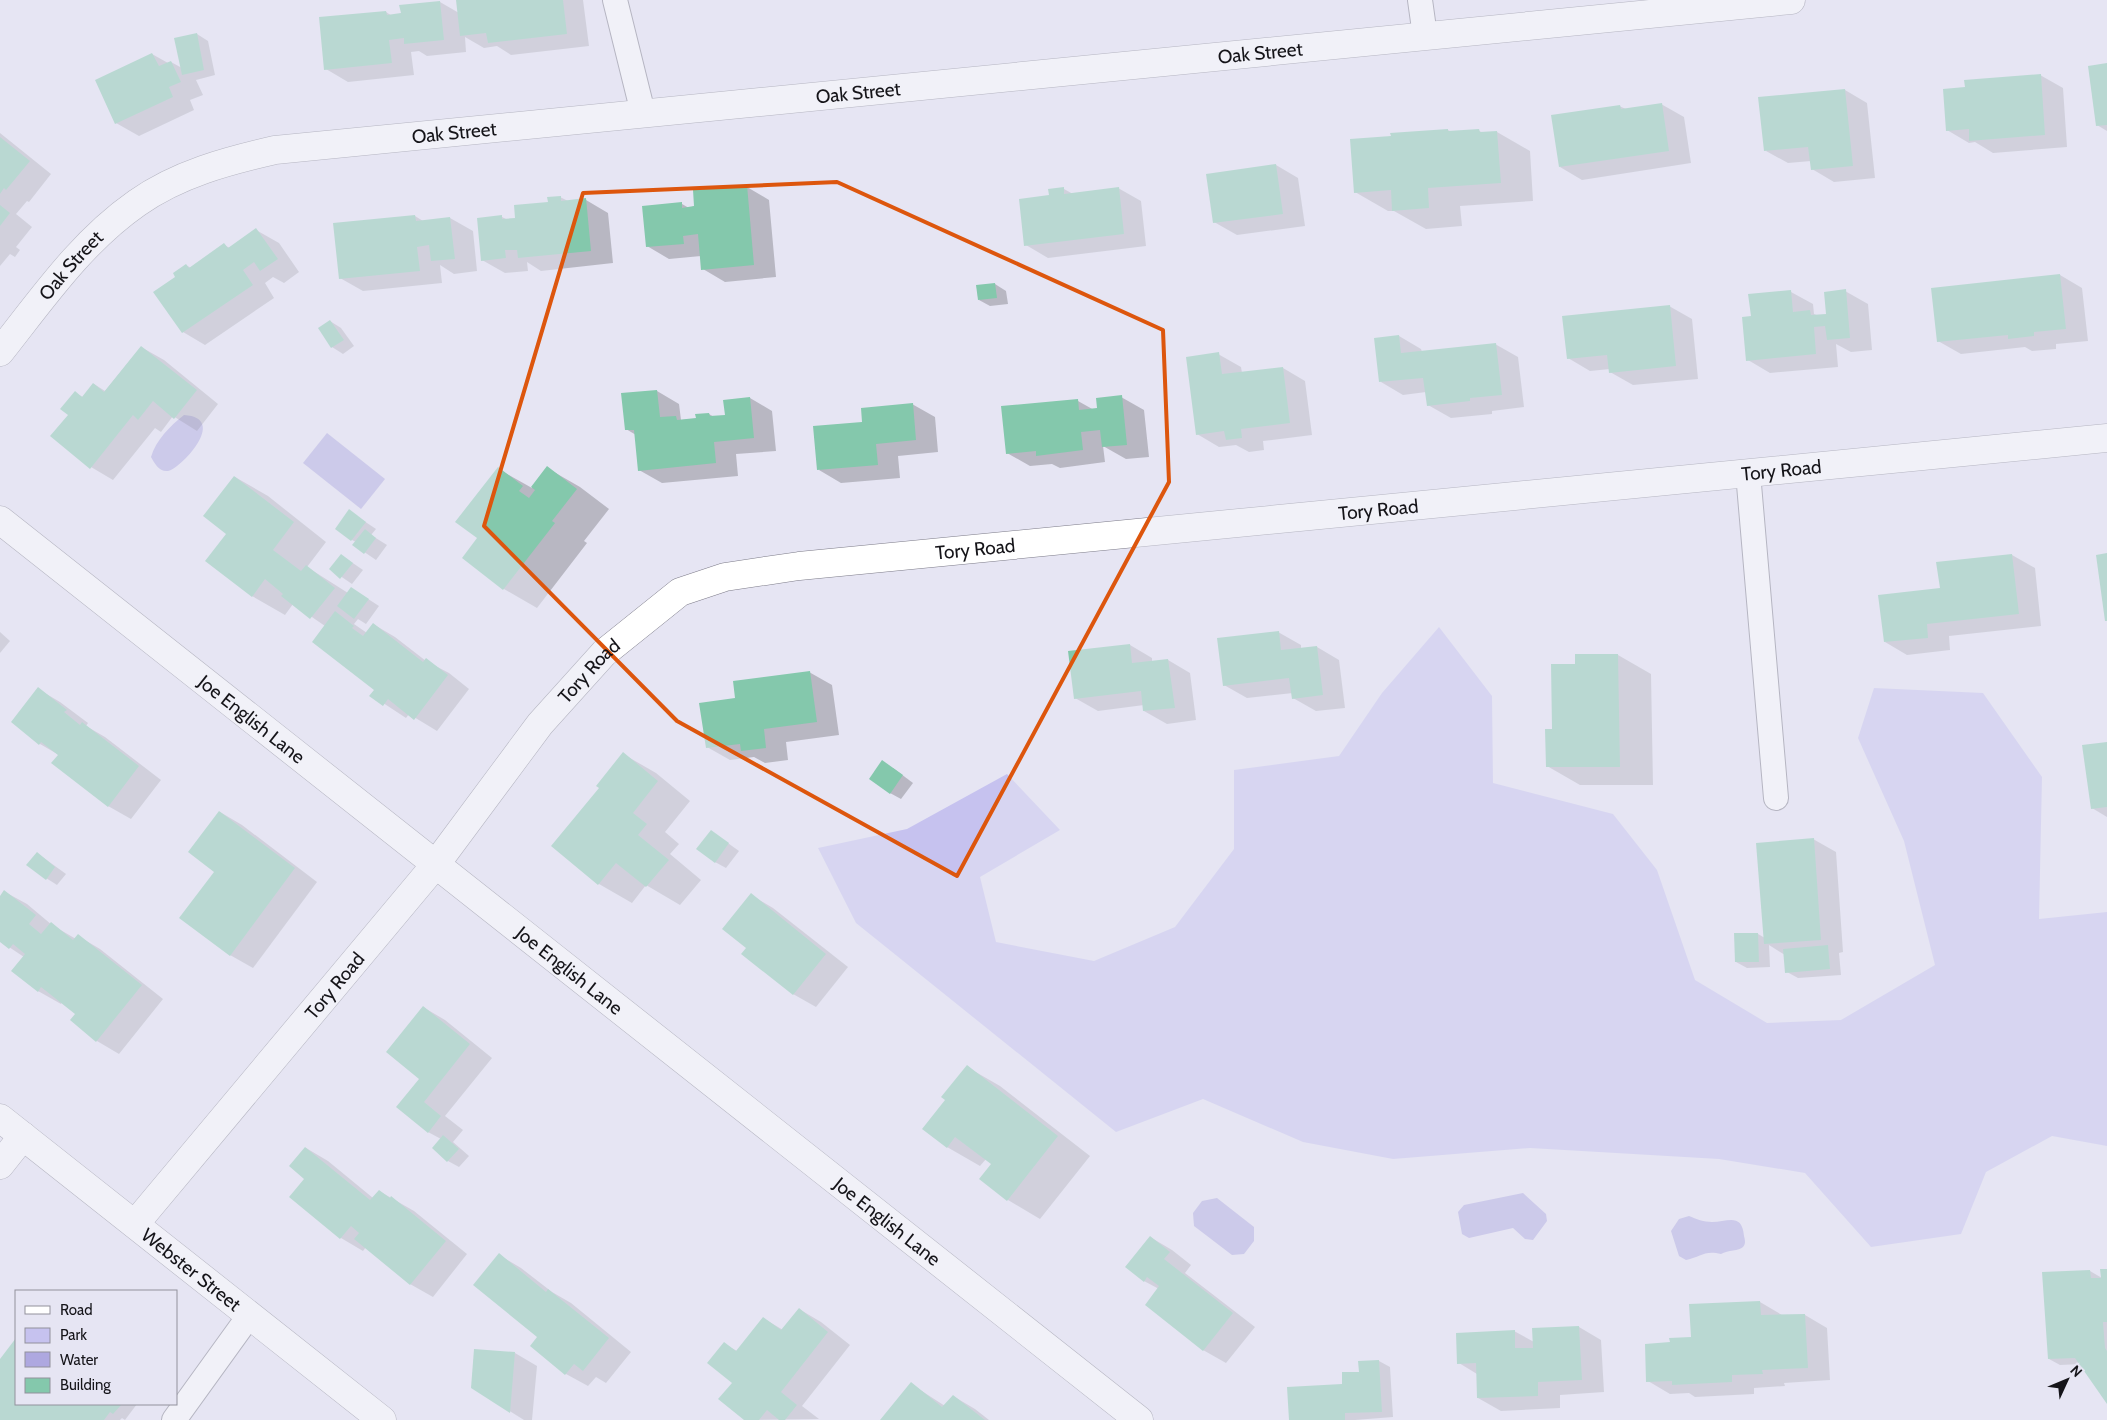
<svg xmlns="http://www.w3.org/2000/svg" width="2107" height="1420" font-family="Cabin,sans-serif">
<rect width="100%" height="100%" fill="#e6e5f3"/>
<!-- green -->
<polygon fill="#c6c2ef" points="1439,627 1492,696 1493,783 1613,814 1657,870 1695,980 1767,1023 1841,1020 1935,965 1904,841 1858,738 1874,688 1983,693 2042,777 2039,919 2107,912 2107,1146 2052,1136 1986,1172 1961,1234 1871,1247 1805,1173 1719,1159 1530,1148 1393,1159 1303,1142 1203,1099 1116,1132 856,923 818,848 907,829 1007,774 1060,830 980,877 996,942 1094,961 1175,927 1234,849 1234,770 1339,756 1382,693"/>
<!-- water -->
<g fill="#aea8e0">
<path d="M184,415C230,418 179,470 168,471C159,472 155,464 151,457C156,440 170,426 184,415Z"/>
<polygon points="327,433 385,479 361,509 303,463"/>
<polygon points="1523,1193 1546,1214 1547,1221 1533,1240 1525,1239 1513,1228 1469,1238 1462,1234 1458,1212 1464,1205"/>
<polygon points="1217,1198 1254,1227 1254,1241 1244,1254 1232,1255 1194,1226 1193,1213 1202,1201"/>
<path d="M1689,1216C1696,1219 1704,1222 1712,1222C1727,1222 1742,1212 1744,1236C1745,1240 1746,1244 1743,1247C1739,1251 1728,1250 1721,1254C1704,1250 1701,1257 1686,1260L1679,1256L1671,1231L1679,1219Z"/>
</g>
<!-- shadow -->
<g fill="#0003">
<polygon points="457,0 583,0 589,46 511,55 497,46 484,48 465,37 466,52 427,56 419,51 411,52 414,75 348,82 326,69 386,12 392,16 440,2 459,13"/>
<polygon points="197,34 208,41 215,75 196,80 203,95 190,100 194,110 139,136 116,123 152,54 168,63 171,62 182,68"/>
<polygon points="2107,65 2107,131 2097,125"/>
<polygon points="2040,75 2063,88 2067,147 1993,153 1975,142 1969,143 1947,130"/>
<polygon points="1845,90 1867,103 1875,178 1834,182 1812,169 1811,161 1788,163 1766,151"/>
<polygon points="1661,104 1684,117 1691,163 1582,180 1560,167 1619,106 1626,109"/>
<polygon points="1448,130 1451,132 1479,131 1484,133 1497,132 1530,151 1533,201 1460,206 1462,226 1426,229 1394,211 1388,211 1355,192 1392,137"/>
<polygon points="0,133 51,174 29,202 27,201 16,214 32,227 16,247 20,250 15,257 10,254 0,266"/>
<polygon points="1276,165 1298,178 1305,226 1237,235 1214,222"/>
<polygon points="747,187 769,200 776,277 725,282 703,269 701,256 669,259 647,246 682,204 689,208"/>
<polygon points="1118,188 1141,201 1146,246 1048,258 1026,245 1051,196 1064,189 1073,194"/>
<polygon points="560,197 568,201 586,200 608,213 613,263 541,271 527,262 528,271 505,273 482,260 502,217 508,220 517,220"/>
<polygon points="415,216 423,221 450,218 473,231 477,271 454,274 440,265 442,283 363,291 340,278"/>
<polygon points="256,230 279,243 299,272 284,283 273,277 265,283 274,298 205,345 183,332 155,292 177,277 186,265 191,268 224,245 230,248"/>
<polygon points="2060,275 2082,288 2088,341 2056,344 2056,349 2032,351 2025,347 1961,354 1938,341"/>
<polygon points="995,284 1006,291 1008,304 990,306 979,300"/>
<polygon points="1845,291 1868,304 1872,350 1851,352 1836,344 1838,367 1770,373 1748,360 1752,317 1791,292 1813,304 1814,314 1819,316 1827,316"/>
<polygon points="1669,306 1692,319 1698,379 1633,385 1610,372 1610,369 1590,371 1568,358"/>
<polygon points="330,321 341,328 354,346 343,354 332,347"/>
<polygon points="1399,336 1421,349 1422,352 1495,344 1518,357 1524,407 1492,411 1492,414 1451,418 1428,405 1426,392 1403,395 1381,382"/>
<polygon points="141,347 164,360 218,404 197,431 173,416 161,432 155,428 113,480 91,467 70,415 75,393 83,397 94,384 105,391"/>
<polygon points="1218,354 1241,367 1242,373 1283,368 1305,381 1312,435 1263,441 1264,450 1249,452 1236,445 1219,447 1197,434"/>
<polygon points="657,391 679,404 681,420 697,419 709,414 714,417 726,416 750,398 772,411 776,451 736,454 738,476 662,483 639,470 636,435 626,429"/>
<polygon points="1121,397 1144,410 1149,457 1126,459 1103,446 1105,462 1060,468 1052,464 1030,466 1007,453 1078,401 1094,410"/>
<polygon points="912,404 935,417 938,452 898,456 900,478 841,483 819,470 863,423"/>
<polygon points="547,468 580,487 609,509 584,541 587,543 537,608 504,589 463,558 478,538 498,469 532,488"/>
<polygon points="235,477 268,496 326,542 307,567 348,593 362,595 379,606 366,624 358,619 354,624 367,633 373,624 395,637 426,661 449,673 469,689 437,731 409,714 406,718 371,695 375,689 325,626 293,604 285,615 252,596 228,534"/>
<polygon points="349,511 376,529 371,535 387,545 376,560 354,545 356,542 352,540"/>
<polygon points="341,555 363,570 352,584 330,569"/>
<polygon points="2012,555 2035,568 2041,626 1949,636 1950,650 1907,655 1885,642 1941,589 1938,563"/>
<polygon points="0,632 10,641 0,653"/>
<polygon points="1278,632 1301,645 1301,649 1317,647 1339,660 1345,708 1316,711 1293,698 1293,693 1247,698 1224,685"/>
<polygon points="1130,645 1152,658 1152,662 1168,660 1190,673 1196,720 1167,724 1144,711 1144,705 1098,711 1075,698"/>
<polygon points="1576,655 1618,655 1651,674 1653,785 1580,785 1547,766 1553,730 1577,665"/>
<polygon points="809,672 832,685 839,735 786,742 788,760 765,763 754,757 730,760 707,747 737,699"/>
<polygon points="38,689 60,702 88,723 86,726 105,737 161,780 131,819 108,806 59,755 40,744 12,722"/>
<polygon points="2107,743 2107,817 2092,808"/>
<polygon points="623,754 656,773 690,801 665,832 679,844 670,854 701,880 680,905 646,885 632,903 599,884 601,788"/>
<polygon points="893,768 913,783 901,799 890,793"/>
<polygon points="220,812 242,825 317,882 253,968 230,955 216,871"/>
<polygon points="711,831 739,851 726,868 715,862"/>
<polygon points="1813,839 1836,852 1843,952 1839,953 1841,975 1798,978 1787,972 1785,955 1769,945 1770,967 1747,968 1736,962 1758,934 1765,938"/>
<polygon points="37,853 66,874 57,885 46,878"/>
<polygon points="5,892 27,904 52,925 76,939 78,936 100,949 163,999 119,1054 97,1041 72,1020 77,1014 62,1002 61,1004 38,991 24,957 0,941 0,898"/>
<polygon points="751,895 773,908 848,967 816,1007 793,994 748,948"/>
<polygon points="423,1007 445,1020 492,1058 445,1116 463,1130 453,1142 469,1156 459,1167 448,1161 441,1139 428,1132 420,1079"/>
<polygon points="967,1067 1000,1086 1090,1156 1040,1219 1008,1200 992,1164 986,1159 980,1166 947,1147 946,1100"/>
<polygon points="306,1148 328,1161 373,1198 379,1191 414,1211 467,1254 433,1297 410,1284 366,1247 363,1251 341,1238 291,1197 306,1178"/>
<polygon points="1150,1237 1172,1250 1191,1265 1185,1273 1255,1327 1226,1363 1203,1350 1159,1289 1144,1281"/>
<polygon points="499,1255 521,1268 552,1292 571,1303 631,1352 606,1383 596,1377 588,1386 566,1374 539,1337"/>
<polygon points="2107,1270 2107,1402 2081,1364 2060,1365 2049,1359 2090,1271 2102,1278"/>
<polygon points="1760,1302 1782,1315 1805,1315 1827,1328 1830,1380 1784,1383 1785,1386 1754,1388 1754,1394 1695,1397 1689,1393 1670,1394 1648,1381 1671,1344 1692,1338"/>
<polygon points="799,1309 821,1322 850,1345 802,1406 819,1419 746,1420 733,1382 724,1344 737,1351 763,1318 783,1330"/>
<polygon points="1579,1327 1601,1340 1604,1392 1560,1395 1560,1408 1501,1411 1478,1398 1477,1374 1459,1363 1514,1331 1534,1342"/>
<polygon points="16,1340 16,1404 137,1404 125,1420 122,1418 120,1420 0,1420 0,1361"/>
<polygon points="515,1353 537,1366 532,1420 524,1420 473,1388"/>
<polygon points="1379,1361 1390,1367 1393,1417 1355,1420 1290,1420 1344,1386 1360,1373 1360,1362"/>
<polygon points="911,1384 945,1406 953,1396 975,1409 989,1420 882,1420"/>
</g>
<!-- building -->
<g fill="#84c8ac">
<polygon points="456,0 563,0 567,34 488,43 486,33 460,36"/>
<polygon points="440,1 444,40 404,44 404,38 389,40 392,63 324,70 319,17 386,11 387,15 401,13 399,5"/>
<polygon points="197,33 204,70 182,75 174,38"/>
<polygon points="152,53 159,66 171,61 181,82 169,87 173,97 115,124 95,80"/>
<polygon points="2107,63 2107,125 2096,126 2088,66"/>
<polygon points="2041,74 2045,135 1969,141 1969,129 1946,131 1943,89 1965,87 1964,80"/>
<polygon points="1845,89 1853,166 1811,170 1808,147 1764,151 1758,97"/>
<polygon points="1662,103 1669,151 1559,167 1551,115 1620,105 1621,109"/>
<polygon points="1448,129 1448,131 1479,129 1480,132 1497,131 1501,183 1428,188 1429,208 1392,211 1391,190 1354,193 1350,139 1391,136 1390,133"/>
<polygon points="0,137 30,161 6,190 4,188 0,194"/>
<polygon points="1276,164 1283,214 1213,223 1206,174"/>
<polygon points="747,185 754,265 701,270 698,234 683,236 684,244 646,247 642,206 682,202 682,208 694,206 693,190"/>
<polygon points="1064,187 1064,194 1119,187 1124,234 1024,246 1019,199 1049,195 1048,189"/>
<polygon points="561,196 561,201 586,198 591,251 518,258 517,250 505,250 506,258 481,261 477,218 502,215 502,219 515,218 514,205 548,202 547,197"/>
<polygon points="0,205 10,213 0,226"/>
<polygon points="415,215 416,221 450,217 455,259 431,261 429,245 417,247 420,271 339,279 333,223"/>
<polygon points="256,228 278,259 260,271 254,262 243,270 253,285 182,333 153,292 175,277 173,273 186,264 189,268 224,243 228,248"/>
<polygon points="2060,274 2066,329 2034,332 2034,336 2008,339 2008,335 1937,342 1931,288"/>
<polygon points="995,283 997,298 978,300 976,285"/>
<polygon points="1846,289 1850,338 1827,340 1825,326 1814,327 1816,354 1746,361 1742,317 1751,316 1748,294 1791,290 1793,312 1810,310 1811,315 1826,314 1824,292"/>
<polygon points="1670,305 1676,366 1609,373 1607,355 1567,359 1562,316"/>
<polygon points="330,320 344,340 331,348 318,328"/>
<polygon points="1399,335 1401,353 1496,343 1502,395 1470,398 1470,401 1427,406 1423,378 1379,382 1374,338"/>
<polygon points="141,346 197,390 174,419 153,401 138,420 133,415 90,469 50,436 68,415 60,409 75,391 82,397 93,383 104,392"/>
<polygon points="1219,352 1222,374 1283,367 1290,423 1241,429 1242,438 1226,440 1224,431 1196,435 1186,357"/>
<polygon points="657,390 660,417 676,416 677,420 696,418 695,414 709,413 710,416 725,415 723,400 750,397 754,438 714,442 716,463 638,471 634,430 625,430 621,393"/>
<polygon points="1122,395 1127,445 1102,447 1100,430 1081,432 1083,450 1036,456 1036,451 1006,454 1001,406 1078,399 1079,410 1097,408 1096,398"/>
<polygon points="913,403 916,440 876,444 878,465 817,470 813,426 862,422 861,408"/>
<polygon points="547,466 577,489 552,521 555,523 503,590 462,558 477,538 455,522 498,467 523,486 519,491 529,498 535,490 531,487"/>
<polygon points="234,476 294,522 273,550 301,571 306,565 335,588 310,619 281,596 283,594 265,579 252,597 205,561 226,534 203,516"/>
<polygon points="349,509 366,522 351,541 335,529"/>
<polygon points="365,529 376,538 364,554 352,545"/>
<polygon points="2107,553 2107,621 2105,621 2096,555"/>
<polygon points="341,554 353,563 340,579 329,569"/>
<polygon points="2012,554 2019,614 1927,624 1928,638 1884,642 1878,595 1940,588 1936,562"/>
<polygon points="351,587 369,599 354,619 337,606"/>
<polygon points="335,611 354,626 352,628 363,636 373,623 423,662 426,658 448,675 414,720 388,699 383,706 369,696 374,690 312,642"/>
<polygon points="1279,631 1281,650 1317,646 1323,695 1292,699 1289,678 1223,686 1217,638"/>
<polygon points="1130,644 1132,663 1168,659 1175,708 1143,711 1141,691 1074,699 1068,651"/>
<polygon points="1575,654 1618,654 1620,767 1546,767 1545,729 1552,729 1551,664 1575,664"/>
<polygon points="810,671 817,722 764,729 766,748 741,751 740,744 706,748 699,703 735,698 733,681"/>
<polygon points="38,687 67,710 64,712 80,725 82,722 139,766 108,807 51,763 58,755 41,742 39,745 11,722"/>
<polygon points="2107,742 2107,807 2091,809 2082,745"/>
<polygon points="623,752 658,781 633,813 647,824 638,835 669,860 646,887 616,863 598,885 551,846 599,788 596,786"/>
<polygon points="882,760 903,775 890,794 869,779"/>
<polygon points="219,811 295,868 230,956 179,918 214,872 188,852"/>
<polygon points="711,830 729,843 715,863 696,849"/>
<polygon points="1814,838 1821,940 1764,944 1756,843"/>
<polygon points="37,852 55,867 46,880 26,865"/>
<polygon points="4,890 36,915 29,924 41,934 51,922 73,940 78,934 142,985 96,1042 70,1020 75,1014 41,987 38,992 11,971 25,954 13,944 9,949 0,942 0,896"/>
<polygon points="751,893 826,954 793,995 741,954 746,948 722,929"/>
<polygon points="1734,933 1758,933 1759,962 1735,962"/>
<polygon points="1828,945 1830,969 1785,973 1783,949"/>
<polygon points="423,1006 470,1044 424,1102 441,1116 428,1133 396,1107 419,1079 386,1052"/>
<polygon points="967,1065 1058,1136 1007,1201 979,1179 991,1164 955,1137 947,1148 922,1129 945,1100 941,1097"/>
<polygon points="443,1135 459,1149 447,1162 432,1148"/>
<polygon points="305,1147 370,1200 379,1190 390,1198 391,1196 446,1241 410,1285 354,1239 359,1233 351,1226 340,1239 289,1197 304,1179 289,1166"/>
<polygon points="1150,1236 1170,1252 1164,1259 1233,1313 1203,1351 1145,1305 1159,1286 1147,1277 1144,1282 1125,1267"/>
<polygon points="499,1253 546,1292 548,1289 609,1338 583,1371 574,1364 565,1375 530,1346 537,1337 473,1285"/>
<polygon points="2100,1269 2107,1269 2107,1322 2103,1322 2105,1348 2107,1351 2107,1404 2075,1358 2048,1359 2042,1272 2090,1270 2091,1278 2101,1278"/>
<polygon points="1760,1301 1761,1315 1805,1314 1808,1368 1762,1370 1763,1374 1732,1375 1732,1382 1672,1385 1672,1381 1646,1382 1645,1344 1670,1342 1669,1338 1691,1337 1689,1304"/>
<polygon points="799,1308 828,1332 781,1392 797,1405 785,1420 779,1420 767,1410 759,1420 744,1420 718,1399 732,1383 707,1363 724,1342 736,1351 763,1317 781,1330"/>
<polygon points="1579,1326 1582,1380 1538,1382 1538,1396 1477,1398 1476,1363 1457,1364 1456,1333 1515,1330 1515,1348 1533,1348 1532,1328"/>
<polygon points="16,1338 16,1404 122,1404 113,1414 110,1412 104,1420 0,1420 0,1359"/>
<polygon points="474,1349 515,1352 510,1413 471,1388"/>
<polygon points="1379,1360 1382,1412 1345,1413 1345,1420 1289,1420 1287,1387 1342,1384 1342,1372 1359,1372 1358,1361"/>
<polygon points="911,1382 942,1407 953,1395 985,1420 880,1420"/>
</g>
<g fill="none" stroke-linecap="round" stroke-linejoin="round">
<!-- service casing -->
<g stroke="#7c7b88" stroke-width="26">
<g id="service">
<polyline points="615,0 643,113"/>
<polyline points="1420,0 1425,36"/>
<polyline points="1748,473 1776,798"/>
<polyline points="174,1420 249,1316"/>
</g>
</g>
<!-- minor casing -->
<g stroke="#7c7b88" stroke-width="29">
<g id="minor">
<path id="s1" d="M0,352C42,299 81,242 137,203C178,174 227,161 275,150L1791,0"/>
<path id="s2" d="M0,520L1139,1420"/>
<polyline points="0,1165 23,1136"/>
<path id="s3" d="M135,1224L436,864L540,724L604,653L680,592L725,577L799,566L2107,438"/>
</g>
</g>
<!-- tertiary casing -->
<g stroke="#7c7b88" stroke-width="29">
<g id="tertiary">
<path id="s4" d="M0,1118L382,1420"/>
</g>
</g>
<!-- service -->
<use href="#service" stroke="#fff" stroke-width="24"/>
<!-- minor -->
<use href="#minor" stroke="#fff" stroke-width="28"/>
<!-- tertiary -->
<use href="#tertiary" stroke="#fff" stroke-width="28"/>
</g>
<!-- marked area -->
<path d="M0 0H2107V1420H0ZM837,182L1163,330L1169,482L957,876L677,721L484,526L583,193Z" fill="#e6e5f3" fill-opacity=".55" fill-rule="evenodd"/>
<path fill="none" stroke="#dd560d" stroke-width="4" stroke-linejoin="round" d="M837,182L1163,330L1169,482L957,876L677,721L484,526L583,193Z"/>
<g text-anchor="middle" stroke-width="5" stroke-linejoin="round" paint-order="stroke">
<!-- street labels -->
<g font-size="19" fill="#151419" stroke="#e6e5f3">
<text dy="7" stroke="none"><textPath href="#s1" startOffset="1342">Oak Street</textPath></text>
<text dy="7" stroke="none"><textPath href="#s1" startOffset="938">Oak Street</textPath></text>
<text dy="7" stroke="none"><textPath href="#s1" startOffset="532">Oak Street</textPath></text>
<text dy="7" stroke="none"><textPath href="#s1" startOffset="112">Oak Street</textPath></text>
<text dy="7" stroke="none"><textPath href="#s3" startOffset="1946">Tory Road</textPath></text>
<text dy="7" stroke="none"><textPath href="#s3" startOffset="1541">Tory Road</textPath></text>
<text dy="7" stroke="none"><textPath href="#s3" startOffset="1136">Tory Road</textPath></text>
<text dy="7" stroke="none"><textPath href="#s3" startOffset="716">Tory Road</textPath></text>
<text dy="7" stroke="none"><textPath href="#s2" startOffset="321">Joe English Lane</textPath></text>
<text dy="7" stroke="none"><textPath href="#s2" startOffset="726">Joe English Lane</textPath></text>
<text dy="7" stroke="none"><textPath href="#s3" startOffset="311">Tory Road</textPath></text>
<text dy="7" stroke="none"><textPath href="#s2" startOffset="1131">Joe English Lane</textPath></text>
<text dy="7" stroke="none"><textPath href="#s4" startOffset="244">Webster Street</textPath></text>
</g>
</g>
<!-- legend -->
<rect x="15" y="1290" width="162" height="115" fill="#e6e5f3" stroke="#92919c"/>
<rect x="25" y="1306" width="25" height="8" fill="#ffffff" stroke="#92919c"/>
<text x="60" y="1315" font-size="15" fill="#151419">Road</text>
<rect x="25" y="1328" width="25" height="15" fill="#c6c2ef" stroke="#92919c"/>
<text x="60" y="1340" font-size="15" fill="#151419">Park</text>
<rect x="25" y="1352" width="25" height="15" fill="#aea8e0" stroke="#92919c"/>
<text x="60" y="1365" font-size="15" fill="#151419">Water</text>
<rect x="25" y="1378" width="25" height="15" fill="#84c8ac" stroke="#92919c"/>
<text x="60" y="1390" font-size="15" fill="#151419">Building</text>
<!-- north arrow -->
<g transform="translate(2067 1380) rotate(46)" stroke="#e6e5f3" stroke-width="4" paint-order="stroke">
<path d="M0-4L9 19L0 12L-9 19Z" fill="#151419"/>
<text y="-8" font-size="14" font-weight="bold" text-anchor="middle" fill="#151419">N</text>
</g>
</svg>
